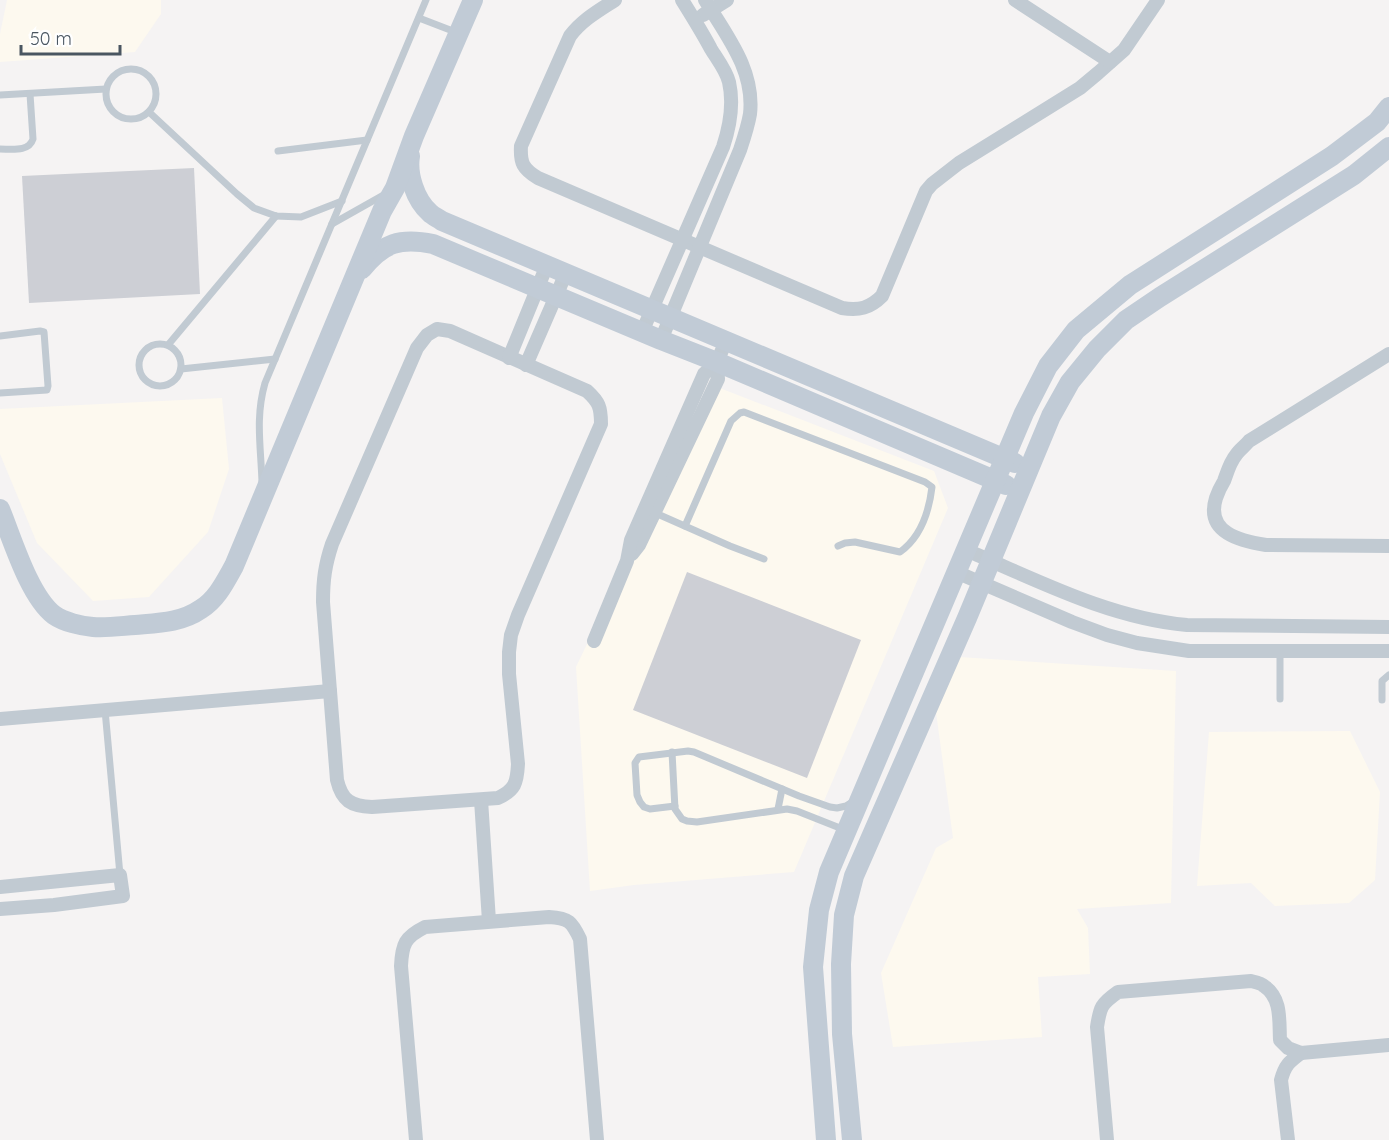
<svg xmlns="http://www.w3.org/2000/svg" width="1389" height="1140" font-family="Quicksand,sans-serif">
<rect width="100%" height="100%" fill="#f5f3f3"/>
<!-- commercial -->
<g fill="#fdf9ef">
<polygon points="7,0 161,0 161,14 135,52 0,62 0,34"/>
<polygon points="712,385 934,471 948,508 794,872 634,885 590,891 576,667"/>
<polygon points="222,398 229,469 208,532 149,597 93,601 37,543 0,454 0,409"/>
<polygon points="959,657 1176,671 1171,903 1077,909 1088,928 1090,974 1038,977 1042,1037 893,1047 881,973 936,848 953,838 936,712"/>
<polygon points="1350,731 1380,792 1375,880 1349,903 1275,906 1251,883 1197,886 1209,732"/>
</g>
<!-- building -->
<g fill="#cdcfd5">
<polygon points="194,168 200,294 29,303 22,176"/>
<polygon points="687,572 861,640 807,778 633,710"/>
</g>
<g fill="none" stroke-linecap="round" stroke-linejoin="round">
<!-- lane -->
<g stroke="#c1cad2" stroke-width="7">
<polyline points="419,18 458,33"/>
<circle cx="131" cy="94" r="25"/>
<polyline points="0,95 106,89"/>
<polyline points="149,112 237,194 254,208 276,216 301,217 342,201"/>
<path d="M0,149C12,149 29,152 33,139L30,94"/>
<polyline points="278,151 367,140"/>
<polyline points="332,224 387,193"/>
<polyline points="0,336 40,331 44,332 48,386 47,390 0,393"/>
<circle cx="160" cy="365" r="21"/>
<polyline points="168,345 276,216"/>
<polyline points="181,369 275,359"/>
<path d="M262,483C261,447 255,418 265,383L426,0"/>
<polyline points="653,512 730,546 764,559"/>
<path d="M685,526L731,421L740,413L744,412L925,482L932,487C929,512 921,537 900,552L855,542L845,543L838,546"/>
<polyline points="1280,699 1280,650"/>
<polyline points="1382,700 1382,681 1389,675"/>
<polyline points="105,710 120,875"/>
<polyline points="672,752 675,809 682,819 687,821 697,822 787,809 797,811 845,830"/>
<polyline points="675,806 650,809 644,807 640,802 637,795 635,763 639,757 688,751 694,752 799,796 830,807 837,808 846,806 854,801"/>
<polyline points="778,809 782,789"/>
</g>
<!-- street -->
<g stroke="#c1cad2" stroke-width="14">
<path d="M615,0C598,11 582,20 570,36L521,146C520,163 523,169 538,178L842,308C859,311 870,308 882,296L926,191L932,184L959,163L1080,88L1098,73L1124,50L1158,0"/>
<polyline points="1015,0 1110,62"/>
<polyline points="703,15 727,0"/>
<path d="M437,329L450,331L587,391C599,402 601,407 601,424L518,615L511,635L509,652V674L518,764C517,783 515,790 498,798L372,807C351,806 342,801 337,780L323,602C323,580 325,565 332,544L417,348L427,335Z"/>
<path d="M642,332L723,147C730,126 734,104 729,82C726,70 717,59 711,49C702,32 692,16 682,0"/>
<path d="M661,340L740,150C744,138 748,126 750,114C755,70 726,35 705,0"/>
<path d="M1389,354L1249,441C1245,446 1239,450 1236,455C1230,462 1227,473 1224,481C1221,486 1218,492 1216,498C1205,533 1241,541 1266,545L1389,546"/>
<polyline points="509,358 547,265"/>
<polyline points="526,365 566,273"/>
<path d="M966,550C1037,580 1109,618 1187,625L1389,627"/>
<polyline points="632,554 639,545 718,379 717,362"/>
<polyline points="956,572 1072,622 1107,635 1137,643 1189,651 1389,651"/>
<polyline points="594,641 627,561 631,540 704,374 717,362 726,341"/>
<polyline points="0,719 330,691"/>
<polyline points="481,800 489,921"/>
<polyline points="0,887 120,875 123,896 54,905 0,909"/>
<path d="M416,1140L401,966C402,944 405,937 425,927L549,917C569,918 572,922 580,939L597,1140"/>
<path d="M1107,1140L1097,1027C1100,1007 1101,1004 1118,992L1251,981C1255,982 1261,983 1264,986C1282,998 1279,1021 1280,1040L1288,1048L1301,1053L1389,1045"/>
<path d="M1288,1140L1281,1080C1285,1065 1289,1062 1301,1053"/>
</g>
<!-- secondary -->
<g stroke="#c1cbd6" stroke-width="20">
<path d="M410,156C407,174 415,200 430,213C433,216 438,218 442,221L1015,463"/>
<path d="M362,269C383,243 400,237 433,244L661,340L717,362L1006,485"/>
<path d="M0,509C12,538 29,596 54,615C64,622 81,626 93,627C107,628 121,626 135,625C157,623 181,623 201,609C217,599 225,582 234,566L382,211L395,188L414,136L473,0"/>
<polyline points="826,1140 813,967 819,910 829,872 1024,413 1048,366 1076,330 1130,285 1332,156 1377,122 1389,107"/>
<polyline points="852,1140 842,1034 841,964 844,915 854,876 967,618 1051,416 1070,382 1097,349 1126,320 1160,297 1354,175 1389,147"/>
</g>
</g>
<!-- scale -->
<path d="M21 45v9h99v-9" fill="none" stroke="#4a5661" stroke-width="3"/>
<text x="30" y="45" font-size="18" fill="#4a5661" stroke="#ffffff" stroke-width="4.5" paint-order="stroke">50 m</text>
</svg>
